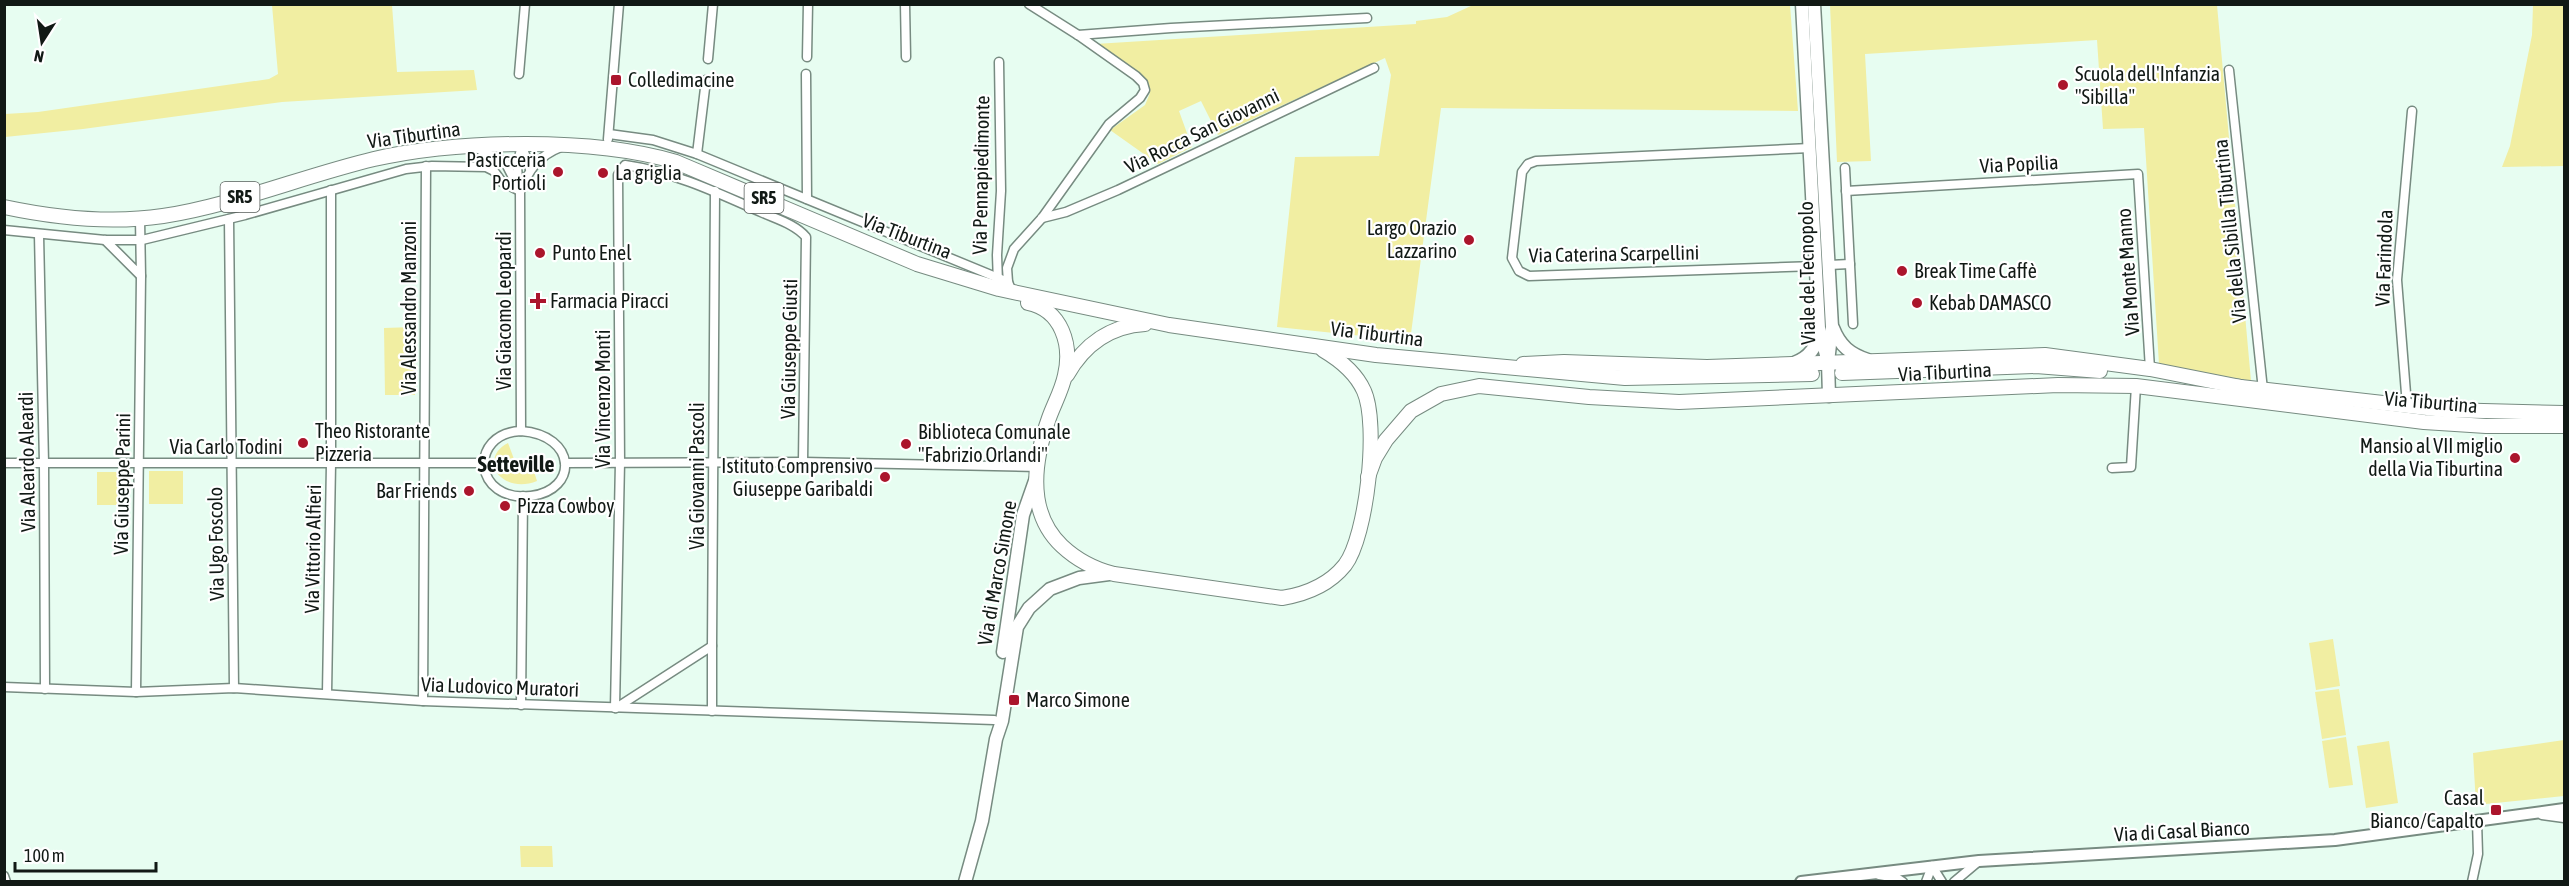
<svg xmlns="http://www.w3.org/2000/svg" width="2569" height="886" font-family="'Asap Condensed',sans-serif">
<rect width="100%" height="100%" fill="#e7fdf1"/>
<!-- green -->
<g fill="#f1eea2">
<polygon points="272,5 392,5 397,72 474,70 477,90 282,102 83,129 5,137 5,114 38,112 269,79 278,74"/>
<polygon points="1473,5 1790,5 1798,111 1441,108 1410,341 1277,327 1295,157 1379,156 1391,75 1385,58 1218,135 1201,101 1179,111 1192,147 1158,164 1110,130 1145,105 1150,93 1095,44 1416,24 1416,21 1447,17"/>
<polygon points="1830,5 2217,5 2251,381 2159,364 2144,128 2103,129 2097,40 1865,54 1871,161 1837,162"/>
<polygon points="2533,5 2564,5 2564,166 2502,167 2510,146 2532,35"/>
<polygon points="414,327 415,395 385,395 384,328"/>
<path d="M508,443L514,459H530L537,481C522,487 506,485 496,472C491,459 496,449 508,443Z"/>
<rect x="149" y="471" width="34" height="33"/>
<polygon points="97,472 122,472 128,476 128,505 97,505"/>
<polygon points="2333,639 2340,686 2316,690 2309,643"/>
<polygon points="2339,689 2346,735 2322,739 2315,692"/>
<polygon points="2346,737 2353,785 2329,788 2322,741"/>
<polygon points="2564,740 2564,796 2476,805 2473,753"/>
<polygon points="2389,741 2398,803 2366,808 2357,746"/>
<polygon points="520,846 552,846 553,867 521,867"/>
</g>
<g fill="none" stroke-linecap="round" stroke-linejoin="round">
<!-- minor casing -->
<g stroke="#778b81" stroke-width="11">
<g id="minor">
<polyline points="905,4 906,57"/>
<polyline points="1078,35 1171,28 1367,18"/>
<polyline points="807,57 808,4"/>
<polyline points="708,59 713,4"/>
<polyline points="2229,70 2263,390"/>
<polyline points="519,74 525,4"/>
<polyline points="806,74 807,199"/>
<polyline points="609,134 653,140 697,154 706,80"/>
<polyline points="608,139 619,4"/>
<polyline points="522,146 530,169"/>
<polyline points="476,148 505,162 520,191 521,431"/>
<polyline points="1810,148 1536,161 1528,164 1522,172 1512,258 1519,271 1529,276 1816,266"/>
<polyline points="697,154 1008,282"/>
<polyline points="1845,168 1853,324"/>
<polyline points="518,180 517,166 522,145"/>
<path d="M520,191C529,170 538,156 561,147"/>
<polyline points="1846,191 2138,174 2150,369"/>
<polyline points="1042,218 1066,212 1118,190 1374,68"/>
<polyline points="229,219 234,688"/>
<polyline points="4,230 105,240 142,240 245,215 406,169 432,166 486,167 494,171 502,182 520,191"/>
<polyline points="39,235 44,463 45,689"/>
<polyline points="105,240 141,276 140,219"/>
<polyline points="1829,265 1850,264"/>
<polyline points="998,283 997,255 1001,191 999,62"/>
<polyline points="1013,294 1008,282 1007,268 1014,249 1042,218 1109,124 1140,98 1145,90 1143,83 1136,76 1078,35 1029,4"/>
<polyline points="2407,406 2397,280 2412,111"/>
<path d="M521,431C577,435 579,490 531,496C473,503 468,433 521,431Z"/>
<polyline points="4,463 484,463"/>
<polyline points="565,463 803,462 1038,467"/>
<polyline points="2112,468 2131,467 2136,386"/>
<polyline points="4,687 136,692 234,688 423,701 994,720"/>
<polyline points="136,692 141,276"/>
<polyline points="327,693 331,464 331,190"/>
<polyline points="423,701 426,166"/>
<polyline points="521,705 523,496"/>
<path d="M615,708L620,462L618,175L625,165C674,172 716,192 761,212C776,219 795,224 806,237L803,462"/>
<polyline points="616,708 712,646 715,191"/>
<polyline points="712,711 712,646"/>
<polyline points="2542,815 2564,818"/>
<polyline points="1932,866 1942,882"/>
<polyline points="1879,875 1897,878 1903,882"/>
<polyline points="4,876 6,882"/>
<polyline points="1926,882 1932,866"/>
<polyline points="1954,882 1979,861"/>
<polyline points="2472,882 2478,854 2477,821"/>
</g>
</g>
<!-- tertiary casing -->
<g stroke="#778b81" stroke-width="14">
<polyline id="tertiary" points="1801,882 1979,861 2335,840 2564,809"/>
</g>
<!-- secondary casing -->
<g stroke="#778b81" stroke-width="15">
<g id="secondary">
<polyline points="1802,4 1819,328 1826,355"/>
<polyline points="1814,4 1832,327 1828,362 1829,396"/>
<path d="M1833,328C1840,346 1850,354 1868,360"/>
<path d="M1794,363C1808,358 1817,348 1819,332"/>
<polyline points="1003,652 1023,515 1036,478"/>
<polyline points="965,882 982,821 996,739 1002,721 1017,627 1029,608 1050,589 1079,578 1109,574"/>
</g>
</g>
<!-- primary casing -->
<g stroke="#778b81" stroke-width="16">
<g id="primary">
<path d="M4,207C56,218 110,224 163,216C234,205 303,176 374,159C458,140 593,137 676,162L917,264L999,289L1169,325L1376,355L1625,378L1812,374"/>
<path d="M1028,303C1062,310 1072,345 1065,375C1062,390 1054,404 1049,418C1034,460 1026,512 1062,546C1077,560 1094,569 1114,574L1282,598C1307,594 1329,585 1345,565C1367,536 1379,424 1364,391C1356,373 1340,360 1323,350"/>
<polyline points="1523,364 1564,362 1707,367 2045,355 2150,369 2241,387"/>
<polyline points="1842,373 2036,366 2100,371"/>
<path d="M1067,375C1084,345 1110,326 1145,324"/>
<polyline points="2232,386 2445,410 2564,413"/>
<polyline points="1368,477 1375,458 1386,440 1411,411 1441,394 1479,386 1589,397 1679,402 2058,385 2136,386 2424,422 2486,426 2564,426"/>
</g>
</g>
<!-- minor -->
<use href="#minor" stroke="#fff" stroke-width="8"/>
<!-- tertiary -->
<use href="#tertiary" stroke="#fff" stroke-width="10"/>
<!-- secondary -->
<use href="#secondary" stroke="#fff" stroke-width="12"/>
<!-- primary -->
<use href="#primary" stroke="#fff" stroke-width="14"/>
</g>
<!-- markers -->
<g fill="#ab152c" stroke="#fff" stroke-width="2">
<rect x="610" y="74" width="12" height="12" rx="3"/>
<circle cx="2063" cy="85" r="6"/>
<circle cx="558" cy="172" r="6"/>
<circle cx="603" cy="173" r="6"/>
<circle cx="1469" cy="240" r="6"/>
<circle cx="540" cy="253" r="6"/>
<circle cx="1902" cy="271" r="6"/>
<path d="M535 292h6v6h6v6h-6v6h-6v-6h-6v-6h6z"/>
<circle cx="1917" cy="303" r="6"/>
<circle cx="303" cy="443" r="6"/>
<circle cx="906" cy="444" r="6"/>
<circle cx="2515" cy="458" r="6"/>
<circle cx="885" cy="477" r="6"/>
<circle cx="469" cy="491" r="6"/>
<circle cx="505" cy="506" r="6"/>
<rect x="1008" y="694" width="12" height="12" rx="3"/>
<rect x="2490" y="804" width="12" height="12" rx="3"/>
</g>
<g text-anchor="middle" stroke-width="4.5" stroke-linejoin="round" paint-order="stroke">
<!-- shield labels -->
<g fill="#fff" stroke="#585e5b" stroke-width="1.5">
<rect x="220.5" y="182" width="39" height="30" rx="4.5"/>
<rect x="744.5" y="183" width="39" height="30" rx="4.5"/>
</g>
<g font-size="18" font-weight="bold" fill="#111915">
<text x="240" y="203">SR5</text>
<text x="764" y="204">SR5</text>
</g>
<!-- poi labels -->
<g font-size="20" fill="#111915" stroke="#fff" text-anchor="start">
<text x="2075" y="81">Scuola dell'Infanzia<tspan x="2075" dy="23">"Sibilla"</tspan></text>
<text x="628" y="87">Colledimacine</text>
<text x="546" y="167" text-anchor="end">Pasticceria<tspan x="546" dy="23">Portioli</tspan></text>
<text x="615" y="180">La griglia</text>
<text x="1457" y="235" text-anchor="end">Largo Orazio<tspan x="1457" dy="23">Lazzarino</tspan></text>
<text x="552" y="260">Punto Enel</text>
<text x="1914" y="278">Break Time Caffè</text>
<text x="550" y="308">Farmacia Piracci</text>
<text x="1929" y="310">Kebab DAMASCO</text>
<text x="315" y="438">Theo Ristorante<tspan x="315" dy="23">Pizzeria</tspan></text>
<text x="918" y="439">Biblioteca Comunale<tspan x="918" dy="23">"Fabrizio Orlandi"</tspan></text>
<text x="2503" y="453" text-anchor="end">Mansio al VII miglio<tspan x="2503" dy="23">della Via Tiburtina</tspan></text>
<text x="873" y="473" text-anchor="end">Istituto Comprensivo<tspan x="873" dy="23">Giuseppe Garibaldi</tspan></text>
<text x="457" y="498" text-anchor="end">Bar Friends</text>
<text x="517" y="513">Pizza Cowboy</text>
<text x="1026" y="707">Marco Simone</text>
<text x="2484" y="805" text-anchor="end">Casal<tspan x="2484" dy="23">Bianco/Capalto</tspan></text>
</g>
<!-- street labels -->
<g font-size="20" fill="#111915" stroke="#fff">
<text transform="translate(1202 131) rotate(-26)" y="7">Via Rocca San Giovanni</text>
<text transform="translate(414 135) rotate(-8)" y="7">Via Tiburtina</text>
<text transform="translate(2019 164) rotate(-3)" y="7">Via Popilia</text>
<text transform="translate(981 175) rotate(-89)" y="7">Via Pennapiedimonte</text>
<text transform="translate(2230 231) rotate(-96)" y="7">Via della Sibilla Tiburtina</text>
<text transform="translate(907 236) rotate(21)" y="7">Via Tiburtina</text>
<text transform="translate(1614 254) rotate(-1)" y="7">Via Caterina Scarpellini</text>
<text transform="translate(2384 258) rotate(-88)" y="7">Via Farindola</text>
<text transform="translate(2128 272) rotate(-94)" y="7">Via Monte Manno</text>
<text transform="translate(1807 273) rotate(-91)" y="7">Viale del Tecnopolo</text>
<text transform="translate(409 308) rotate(-90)" y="7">Via Alessandro Manzoni</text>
<text transform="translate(504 311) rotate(-90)" y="7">Via Giacomo Leopardi</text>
<text transform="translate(1377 334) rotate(7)" y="7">Via Tiburtina</text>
<text transform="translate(789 349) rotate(-89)" y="7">Via Giuseppe Giusti</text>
<text transform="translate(1945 372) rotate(-3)" y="7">Via Tiburtina</text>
<text transform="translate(603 399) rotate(-90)" y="7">Via Vincenzo Monti</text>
<text transform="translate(2431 402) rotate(5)" y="7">Via Tiburtina</text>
<text x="226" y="454">Via Carlo Todini</text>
<text transform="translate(27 462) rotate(-91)" y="7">Via Aleardo Aleardi</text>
<text transform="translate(697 476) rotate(-90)" y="7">Via Giovanni Pascoli</text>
<text transform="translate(122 484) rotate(-89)" y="7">Via Giuseppe Parini</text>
<text transform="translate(216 544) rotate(-91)" y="7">Via Ugo Foscolo</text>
<text transform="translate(313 549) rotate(-89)" y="7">Via Vittorio Alfieri</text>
<text transform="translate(997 573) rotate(-80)" y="7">Via di Marco Simone</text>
<text transform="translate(500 687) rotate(2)" y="7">Via Ludovico Muratori</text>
<text transform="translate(2182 831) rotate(-3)" y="7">Via di Casal Bianco</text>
</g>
<!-- quarter labels -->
<g font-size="22" font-weight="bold" fill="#111915" stroke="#fff">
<text x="516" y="472">Setteville</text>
</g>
</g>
<!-- border -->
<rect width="2569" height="886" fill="none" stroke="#111915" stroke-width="12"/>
<!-- north arrow -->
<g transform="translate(42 42) rotate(192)" stroke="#ffffff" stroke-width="4.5" paint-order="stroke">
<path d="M0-4.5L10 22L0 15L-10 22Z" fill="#111915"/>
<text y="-9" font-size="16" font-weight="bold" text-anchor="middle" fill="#111915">N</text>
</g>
<!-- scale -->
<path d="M15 862v9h141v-9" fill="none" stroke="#111915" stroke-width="3"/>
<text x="24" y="862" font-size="18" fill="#111915" stroke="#ffffff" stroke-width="4.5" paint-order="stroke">100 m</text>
</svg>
